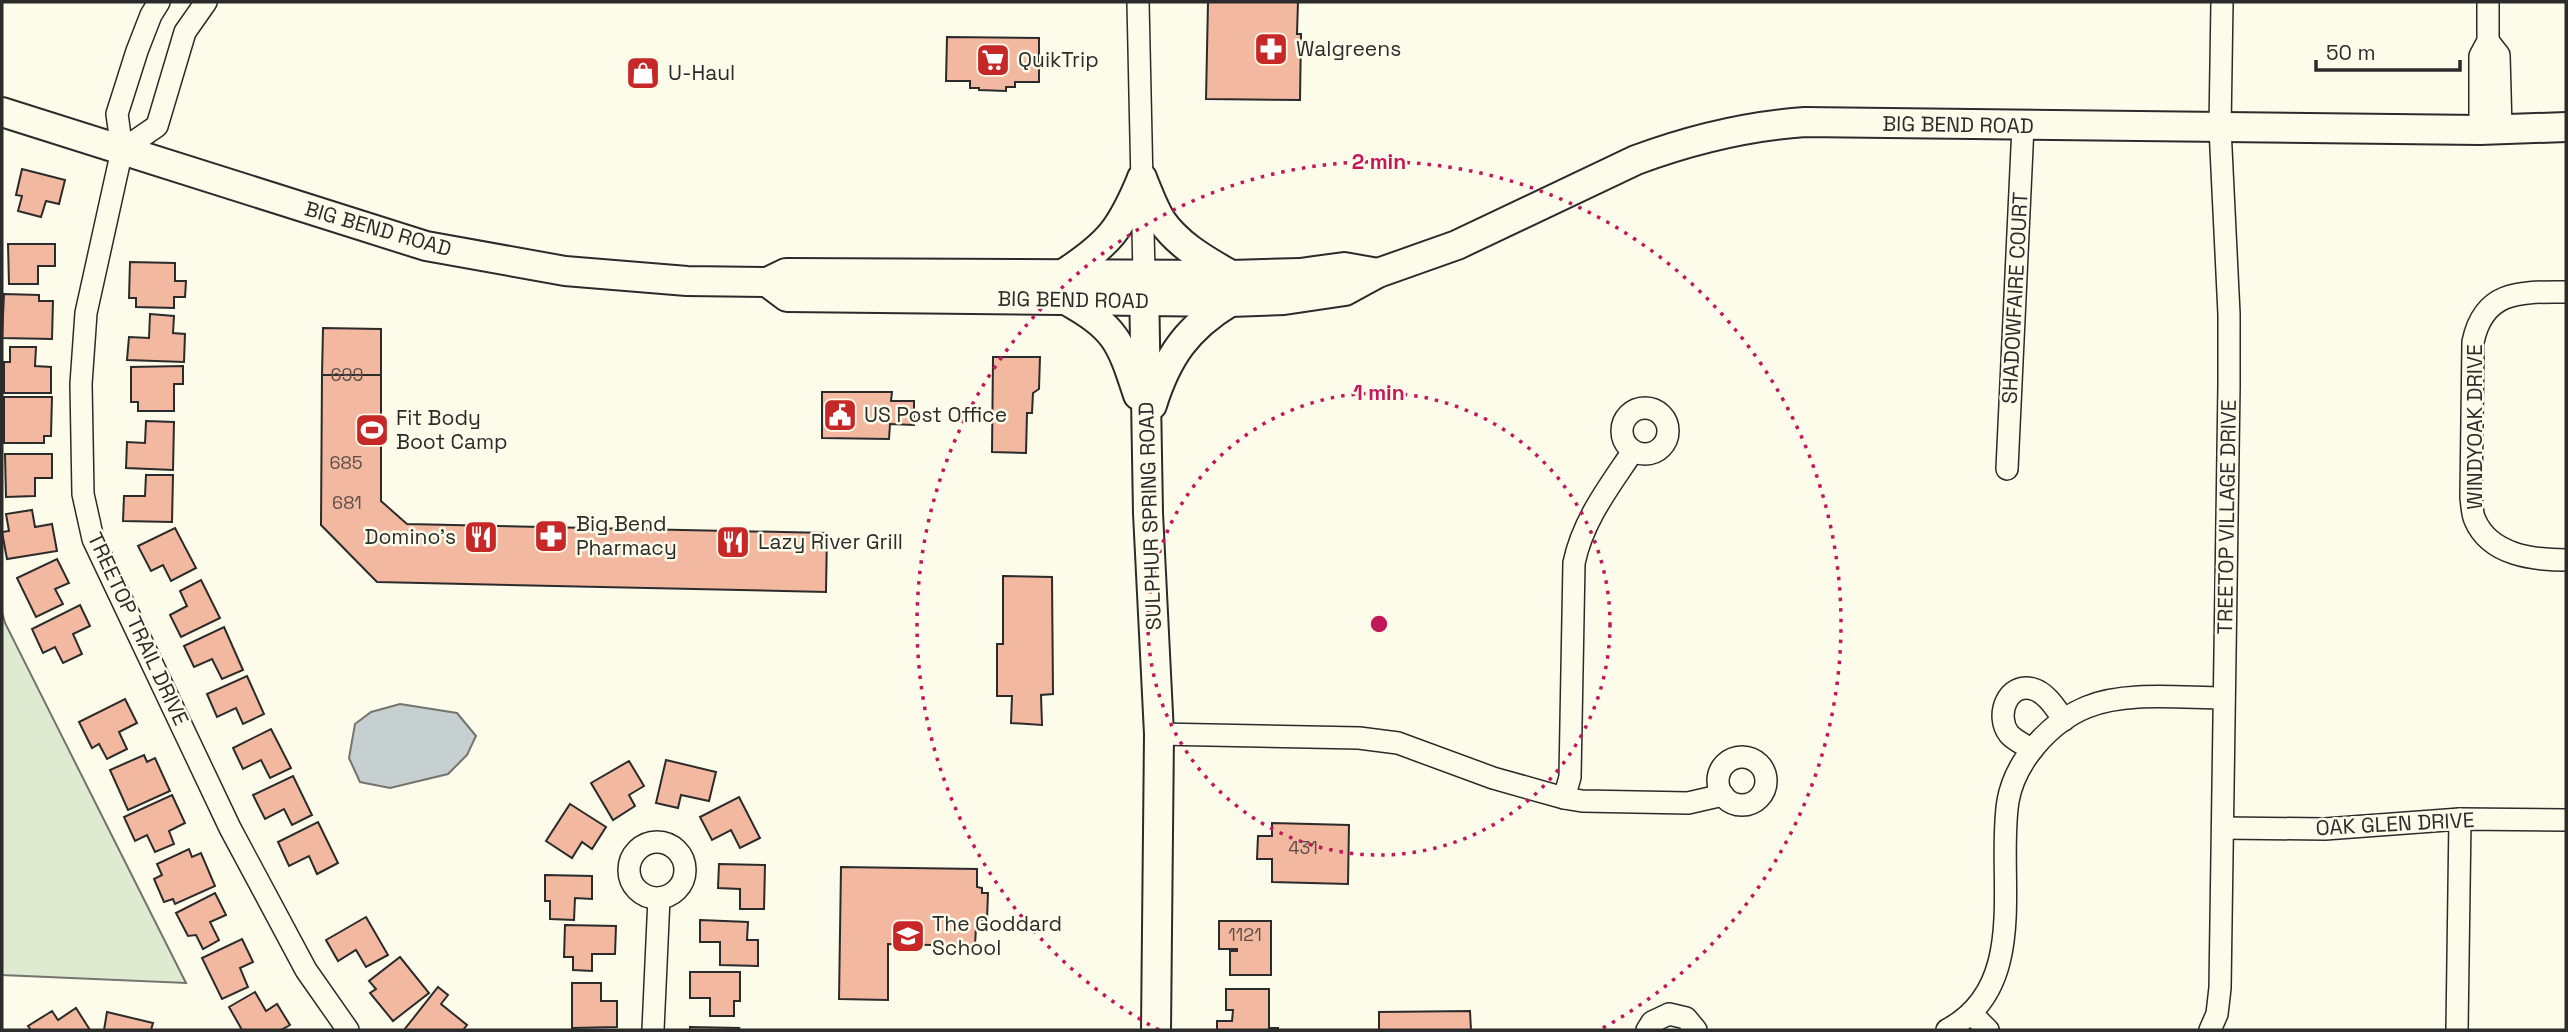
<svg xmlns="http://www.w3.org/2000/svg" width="2568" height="1032" font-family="'Space Grotesk',sans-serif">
<rect width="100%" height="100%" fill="#fdfbea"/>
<!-- green -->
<polygon fill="#deebd1" stroke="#74746e" stroke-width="2" points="2,612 5,623 186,983 2,975"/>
<!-- water -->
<polygon fill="#c7d0d0" stroke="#74746e" stroke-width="2" points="400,704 457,713 476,736 467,755 448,774 390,788 360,782 349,758 355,724 371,712"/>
<!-- building -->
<g fill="#f2b8a0" stroke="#2b2b2b" stroke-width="2">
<polygon points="1208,2 1298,2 1297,34 1301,34 1300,100 1206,99"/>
<polygon points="947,37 1039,38 1039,82 1015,82 1015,87 1006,87 1006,91 979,90 979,88 970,88 970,81 946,81"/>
<polygon points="22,169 65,180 59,204 46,201 41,217 18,211 22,196 16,195"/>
<polygon points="8,244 55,244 55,266 38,266 38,284 9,284"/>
<polygon points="130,262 175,263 175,281 186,281 185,297 174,297 174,308 136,307 136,298 129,298"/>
<polygon points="4,294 39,295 39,301 53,301 52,339 2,338"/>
<polygon points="150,314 174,316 173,333 185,334 184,362 127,360 129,337 149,338"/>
<polygon points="323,328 381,329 381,375 322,375"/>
<polygon points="10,347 36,347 35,366 51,367 51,393 4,393 4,362 10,362"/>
<polygon points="993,357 1040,357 1039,389 1033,393 1032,413 1027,413 1026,453 992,452"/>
<polygon points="183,366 183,384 174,384 174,411 138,411 138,402 131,402 131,367"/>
<polygon points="322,375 381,375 381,501 407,524 827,533 826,592 377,582 321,525"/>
<polygon points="822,392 892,392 891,401 914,401 914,425 890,424 889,439 822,438"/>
<polygon points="4,397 52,397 51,436 44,436 44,443 4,443"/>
<polygon points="146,421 174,422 173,470 126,468 127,442 145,443"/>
<polygon points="5,454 52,454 52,478 35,478 35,496 6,497"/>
<polygon points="146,475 173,475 172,522 123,521 124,496 145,496"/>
<polygon points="32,510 35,527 52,524 57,551 7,559 2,532 9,531 6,514"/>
<polygon points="175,528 196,568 171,581 163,565 151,571 138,546"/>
<polygon points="57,559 69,583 55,589 63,604 36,617 17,578"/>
<polygon points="1003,576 1052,577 1053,694 1041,695 1042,725 1011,723 1012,696 997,696 997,644 1003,644"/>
<polygon points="201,580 220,618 181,637 170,615 187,606 180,591"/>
<polygon points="80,605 90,626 73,634 82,654 63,663 55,647 43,653 32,629"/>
<polygon points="224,627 243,670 222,679 212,659 194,667 184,646"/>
<polygon points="247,676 264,714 243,724 236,708 217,717 207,694"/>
<polygon points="125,699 137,723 119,732 127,749 107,759 99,744 92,748 79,722"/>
<polygon points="271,729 291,768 270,778 261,760 243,769 233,748"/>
<polygon points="144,755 147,762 155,758 170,791 128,810 110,770"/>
<polygon points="666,760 716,772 709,801 681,795 678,808 656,803"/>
<polygon points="629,761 644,786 629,795 635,806 613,820 591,783"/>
<polygon points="293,776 312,815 292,825 284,809 265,819 253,795"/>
<polygon points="172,795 185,823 169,831 174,844 155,852 147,835 135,841 124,817"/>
<polygon points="739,797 760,838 740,848 731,830 712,840 700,817"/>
<polygon points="570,804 606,827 592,849 582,842 572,858 546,841"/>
<polygon points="318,822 338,863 317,874 309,856 289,866 278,842"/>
<polygon points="1272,823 1349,825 1348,884 1272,882 1272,859 1257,859 1258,836 1272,836"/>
<polygon points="189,849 192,857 201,853 215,886 175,904 173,899 164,902 154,879 162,875 157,864"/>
<polygon points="719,864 765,865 764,909 740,909 740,889 718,888"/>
<polygon points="841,867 977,869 977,887 982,888 982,893 988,893 987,920 979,920 976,927 975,946 888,944 888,1000 839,999"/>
<polygon points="545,875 592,876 592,899 575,898 574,920 550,919 550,901 545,901"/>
<polygon points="215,893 226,915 210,922 219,940 203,949 196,935 188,936 176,913"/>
<polygon points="366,917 388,955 366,967 356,950 338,961 326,940"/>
<polygon points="700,920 748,922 747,940 758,940 758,966 720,965 720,942 700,942"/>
<polygon points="1219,921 1271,921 1271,975 1230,975 1230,951 1237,951 1237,949 1219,949"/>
<polygon points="565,925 616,926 615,954 592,954 592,971 573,970 573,957 564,957"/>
<polygon points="242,939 253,962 240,968 248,987 222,999 202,958"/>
<polygon points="400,957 429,993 393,1021 370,993 376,989 369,981"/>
<polygon points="690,972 740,972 740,1001 734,1001 734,1016 710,1016 710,998 690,998"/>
<polygon points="572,983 601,983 601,1001 617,1001 617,1027 572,1028"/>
<polygon points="438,987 448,995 441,1004 467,1025 463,1030 404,1030"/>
<polygon points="1226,989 1269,989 1269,1028 1278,1028 1278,1030 1217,1030 1217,1021 1232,1021 1233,1010 1226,1010"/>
<polygon points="255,992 266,1011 277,1004 290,1025 281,1030 242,1030 229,1007"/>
<polygon points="76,1008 90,1030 31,1030 28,1026 52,1011 58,1020"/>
<polygon points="1470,1011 1471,1030 1379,1030 1379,1012"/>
<polygon points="107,1012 153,1023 151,1030 104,1030"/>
<polygon points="690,1027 739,1028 738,1030 690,1030"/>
</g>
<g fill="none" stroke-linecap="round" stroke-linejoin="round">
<!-- minor casing -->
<g stroke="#2b2b2b" stroke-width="24">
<g id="minor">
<polyline points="159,2 151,15 137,51 117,114 122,150 86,313 81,384 83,494 93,539 230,828 306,970 348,1030"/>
<polyline points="1138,2 1144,275"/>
<polyline points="2488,41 2499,55 2501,129"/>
<polyline points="2480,130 2480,56 2488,41 2488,2"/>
<polyline points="122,150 157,126 185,32 206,2"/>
<path d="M2566,292C2522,292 2484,289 2473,342L2471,498C2472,504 2472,514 2475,520C2490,555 2533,560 2566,560"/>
<circle cx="1645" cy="431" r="23"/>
<polyline points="2007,469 2023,126"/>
<polyline points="1159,734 1359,738 1398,743 1493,778 1564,798 1582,801 1688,803 1723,795"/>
<path d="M2032,750C2025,745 2014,740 2009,734C1995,716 2007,682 2033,689C2047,693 2056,709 2064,720"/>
<circle cx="1742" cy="781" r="24"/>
<path d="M1564,798L1570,777L1574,563C1583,520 1609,487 1633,451"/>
<polyline points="2223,828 2325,829 2460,819 2566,820"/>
<circle cx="657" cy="870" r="28"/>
<polyline points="1971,1013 1988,1030"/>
<polyline points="653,1030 659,898"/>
<polyline points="1647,1030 1652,1022 1669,1014 1686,1018 1696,1030"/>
<path d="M1947,1030C2031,986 1996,876 2008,801C2015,761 2050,722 2087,707C2126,691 2182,698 2224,698"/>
<polyline points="2210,1030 2217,1014 2220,988 2229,386 2229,314 2220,128 2222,2"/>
<polyline points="2457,1030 2460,819"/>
</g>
</g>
<!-- major casing -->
<g stroke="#2b2b2b" stroke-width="32">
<g id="major">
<polyline points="2,112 426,246 565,271 687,281 767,282 786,273 1231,275 1300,273 1344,267 1378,273"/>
<path d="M1142,178C1148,192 1153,207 1161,220C1178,245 1205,260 1231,275"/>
<path d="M1063,274C1109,244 1121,229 1142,178"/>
<path d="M767,282L787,297L1230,302L1284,300L1345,291L1378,273L1457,245L1636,160C1690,140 1748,126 1805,122L2480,130L2566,127"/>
<polyline points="1144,284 1148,513 1159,734 1156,1030"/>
<path d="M1064,299C1116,328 1120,340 1138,395"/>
<path d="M1152,405C1167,357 1187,328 1230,302"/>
</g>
</g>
<!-- minor -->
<use href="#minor" stroke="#fdfbea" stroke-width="21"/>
<!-- major -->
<use href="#major" stroke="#fdfbea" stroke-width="28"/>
</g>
<!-- distance rings -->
<g fill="none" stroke="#c2185b" stroke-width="3.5" stroke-dasharray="3.5 7">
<circle cx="1379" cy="624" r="231"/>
<path d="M1159 1030A462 462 0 1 1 1599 1030"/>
</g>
<!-- icons -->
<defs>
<g id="pharmacy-square" transform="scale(1.75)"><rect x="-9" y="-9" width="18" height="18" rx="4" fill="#c62828" stroke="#fdfbea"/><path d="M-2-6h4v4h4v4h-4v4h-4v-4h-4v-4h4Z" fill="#fff"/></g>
<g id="supermarket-square" transform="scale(1.75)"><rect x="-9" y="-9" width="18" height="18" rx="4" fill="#c62828" stroke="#fdfbea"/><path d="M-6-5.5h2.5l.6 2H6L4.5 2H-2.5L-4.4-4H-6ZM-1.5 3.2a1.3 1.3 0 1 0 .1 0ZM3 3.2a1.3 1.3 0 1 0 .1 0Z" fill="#fff"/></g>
<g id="shop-square" transform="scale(1.75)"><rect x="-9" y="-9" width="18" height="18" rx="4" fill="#c62828" stroke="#fdfbea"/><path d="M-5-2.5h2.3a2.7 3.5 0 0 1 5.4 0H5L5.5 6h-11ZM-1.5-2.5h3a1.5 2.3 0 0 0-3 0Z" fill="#fff"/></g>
<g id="civic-square" transform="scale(1.75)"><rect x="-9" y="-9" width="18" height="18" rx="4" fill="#c62828" stroke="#fdfbea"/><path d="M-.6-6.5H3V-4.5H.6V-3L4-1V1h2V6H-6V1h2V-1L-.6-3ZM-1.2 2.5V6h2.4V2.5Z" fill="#fff"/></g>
<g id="stadium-square" transform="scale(1.75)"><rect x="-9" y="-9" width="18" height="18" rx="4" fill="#c62828" stroke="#fdfbea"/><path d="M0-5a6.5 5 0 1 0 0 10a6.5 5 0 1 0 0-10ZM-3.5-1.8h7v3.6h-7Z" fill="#fff"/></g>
<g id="restaurant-square" transform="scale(1.75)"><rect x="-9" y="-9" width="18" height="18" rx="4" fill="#c62828" stroke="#fdfbea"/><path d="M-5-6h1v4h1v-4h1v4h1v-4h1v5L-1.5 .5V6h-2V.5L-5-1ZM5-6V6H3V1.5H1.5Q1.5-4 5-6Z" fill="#fff"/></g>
<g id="school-square" transform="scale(1.75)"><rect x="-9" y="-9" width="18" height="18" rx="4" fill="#c62828" stroke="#fdfbea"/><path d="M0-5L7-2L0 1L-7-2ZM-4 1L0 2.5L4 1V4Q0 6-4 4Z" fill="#fff"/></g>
</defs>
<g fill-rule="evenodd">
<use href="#pharmacy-square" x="1271" y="49"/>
<use href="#supermarket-square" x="993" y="60"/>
<use href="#shop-square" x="643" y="73"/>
<use href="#civic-square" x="840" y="415"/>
<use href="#stadium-square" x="372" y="430"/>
<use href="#pharmacy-square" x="551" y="536"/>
<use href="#restaurant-square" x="481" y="537"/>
<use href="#restaurant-square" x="733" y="542"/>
<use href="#school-square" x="908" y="936"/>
</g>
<g text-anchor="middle" stroke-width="5" stroke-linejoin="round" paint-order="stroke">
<!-- number labels -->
<g font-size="18" fill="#5d4e48">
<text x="347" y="381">699</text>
<text x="346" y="469">685</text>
<text x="347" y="509">681</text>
<text x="1303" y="854">431</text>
<text x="1245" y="941">1121</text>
</g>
<!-- poi labels -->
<g font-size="21" fill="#2b2b2b" stroke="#fdfbea" text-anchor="start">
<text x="1296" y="56">Walgreens</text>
<text x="1018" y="67">QuikTrip</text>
<text x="668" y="80">U-Haul</text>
<text x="864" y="422">US Post Office</text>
<text x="396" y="425">Fit Body<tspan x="396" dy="24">Boot Camp</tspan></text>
<text x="576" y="531">Big Bend<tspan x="576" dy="24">Pharmacy</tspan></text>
<text x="456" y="544" text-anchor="end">Domino's</text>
<text x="758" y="549">Lazy River Grill</text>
<text x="932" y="931">The Goddard<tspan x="932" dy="24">School</tspan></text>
</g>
<!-- street labels -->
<g font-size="21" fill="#2b2b2b" stroke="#fdfbea">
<text transform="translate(1958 125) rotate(1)" y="7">BIG BEND ROAD</text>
<text transform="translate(378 229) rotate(16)" y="7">BIG BEND ROAD</text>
<text transform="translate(2015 298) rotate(-87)" y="7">SHADOWFAIRE COURT</text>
<text transform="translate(1073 300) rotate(1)" y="7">BIG BEND ROAD</text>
<text transform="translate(2475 427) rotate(-90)" y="7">WINDYOAK DRIVE</text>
<text transform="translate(1150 516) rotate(-92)" y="7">SULPHUR SPRING ROAD</text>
<text transform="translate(2227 517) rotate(-89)" y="7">TREETOP VILLAGE DRIVE</text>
<text transform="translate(138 629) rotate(65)" y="7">TREETOP TRAIL DRIVE</text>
<text transform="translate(2395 824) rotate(-3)" y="7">OAK GLEN DRIVE</text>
</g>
</g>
<circle cx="1379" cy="624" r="10" fill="#c2185b" stroke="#fdfbea" stroke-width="3.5"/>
<g font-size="21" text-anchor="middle" font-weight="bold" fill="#c2185b" stroke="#fdfbea" stroke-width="5" stroke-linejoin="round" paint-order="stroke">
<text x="1379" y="169">2 min</text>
<text x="1379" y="400">1 min</text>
</g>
<!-- border -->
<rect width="2568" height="1032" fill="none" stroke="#2b2b2b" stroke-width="7"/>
<!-- scale -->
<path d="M2316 60v10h144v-10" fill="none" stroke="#2b2b2b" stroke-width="3.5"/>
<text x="2326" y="60" font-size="21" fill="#2b2b2b" stroke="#fdfbea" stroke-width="5" paint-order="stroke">50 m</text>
</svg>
